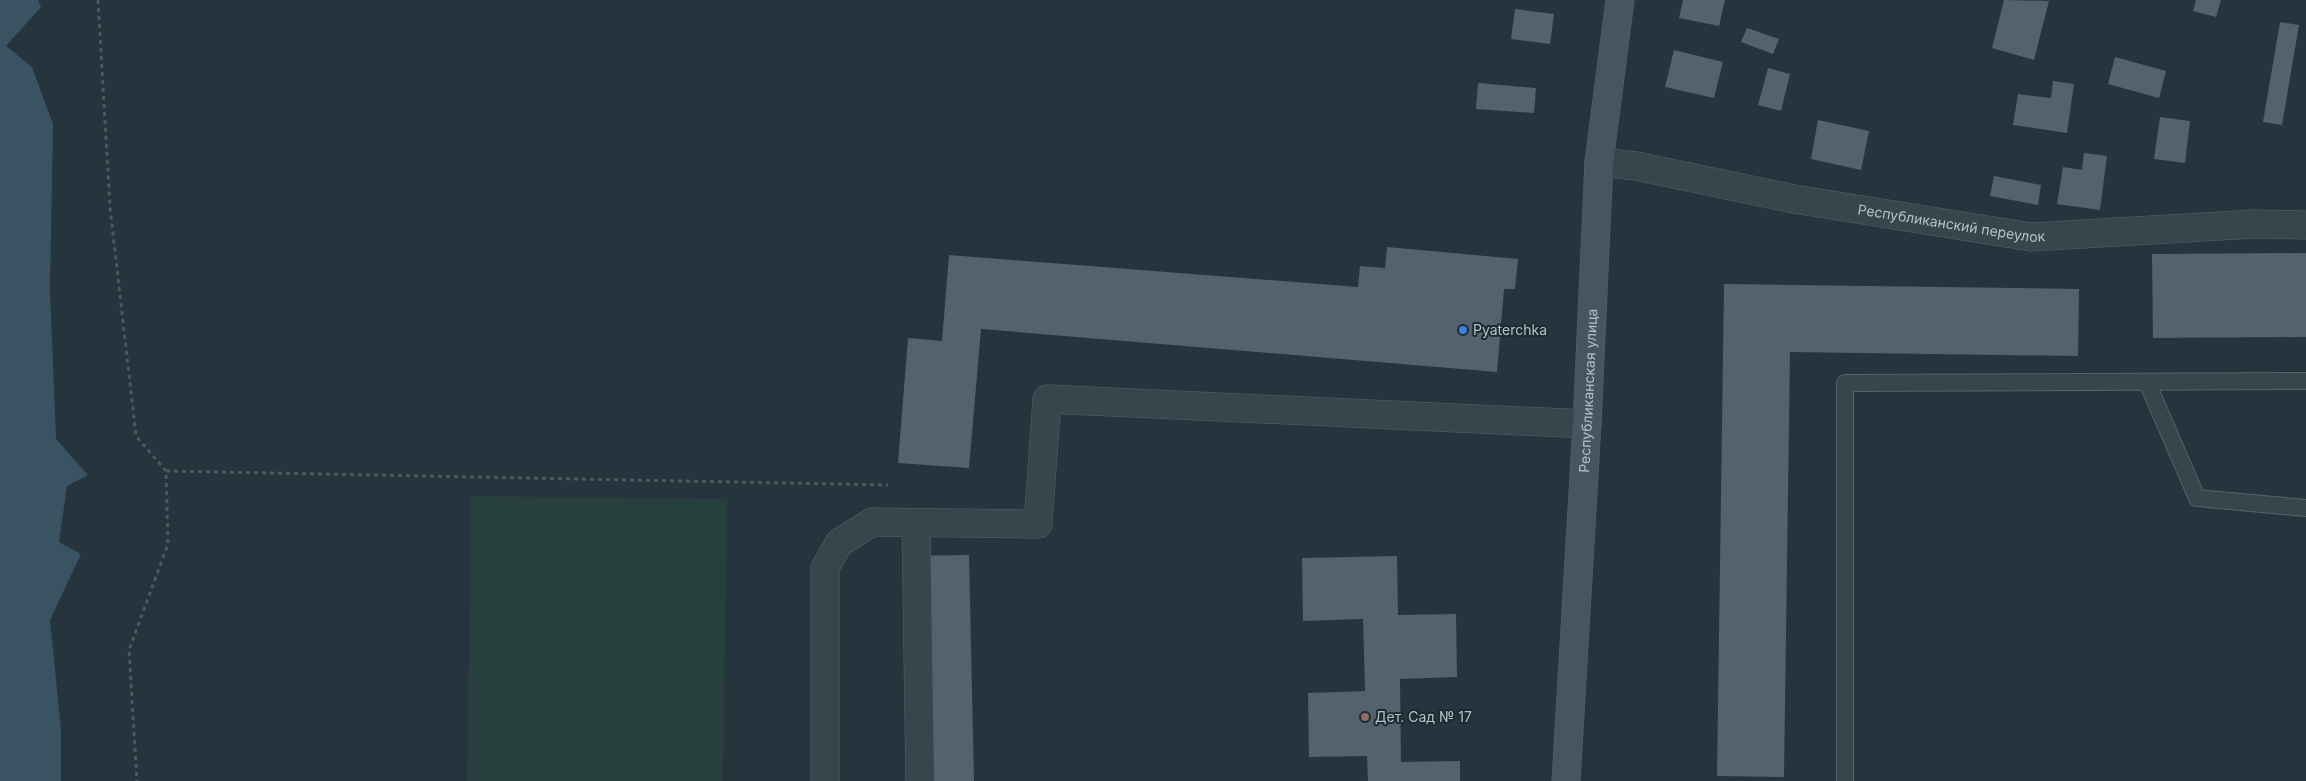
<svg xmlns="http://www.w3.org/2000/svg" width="2306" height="781" font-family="Inter,sans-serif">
<rect width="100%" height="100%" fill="#25343d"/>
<!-- green -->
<polygon fill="#28403d" points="471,496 727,499 723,781 467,781"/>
<!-- water -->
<polygon fill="#3a5363" points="0,0 38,0 41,7 6,46 32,67 53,124 50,291 56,439 88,475 67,486 59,542 81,554 50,620 61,729 61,781 0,781"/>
<!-- building -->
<g fill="#53626d">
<polygon points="1683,0 1725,0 1719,26 1679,18"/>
<polygon points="2004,0 2049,1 2034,60 1992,48"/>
<polygon points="2196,0 2221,0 2216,17 2193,11"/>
<polygon points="1515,9 1554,14 1550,44 1511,39"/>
<polygon points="2280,22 2299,25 2282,125 2263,122"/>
<polygon points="1747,28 1779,39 1773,54 1741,42"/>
<polygon points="1674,50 1723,62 1714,98 1665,87"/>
<polygon points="2115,57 2166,71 2159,98 2108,84"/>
<polygon points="1768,68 1790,74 1781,111 1758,105"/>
<polygon points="2053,81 2074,84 2067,133 2013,125 2018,94 2051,98"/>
<polygon points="1478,83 1536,88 1534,113 1476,109"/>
<polygon points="2160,117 2190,121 2185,163 2154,159"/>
<polygon points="1818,120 1869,131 1861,170 1811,159"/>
<polygon points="2084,153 2107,156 2100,210 2057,204 2063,167 2082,170"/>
<polygon points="1994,176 2041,185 2038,205 1990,196"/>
<polygon points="1387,247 1518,259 1515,289 1504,289 1497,372 981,329 969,468 898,463 908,338 942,341 949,255 1358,287 1360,266 1385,268"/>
<polygon points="2306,253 2306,337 2153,338 2152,254"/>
<polygon points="1724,284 2079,289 2078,356 1790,352 1784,777 1717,776"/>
<polygon points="969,555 974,781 909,781 905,556"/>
<polygon points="1397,556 1398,615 1456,614 1457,677 1400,679 1401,762 1460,761 1460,781 1368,781 1367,756 1309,757 1308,693 1365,691 1363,619 1303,621 1302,558"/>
</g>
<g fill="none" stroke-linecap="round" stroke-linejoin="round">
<!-- lane casing -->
<g stroke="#57636b" stroke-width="18">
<g id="lane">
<polyline points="2147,382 2197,498 2306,508"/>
<polyline points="1845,781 1845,383 2306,381"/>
</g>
</g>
<!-- street casing -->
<g stroke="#57636b" stroke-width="29">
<g id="street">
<path id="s1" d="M1599,162L1636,166L1794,199L2031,237L2254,224L2306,225"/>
<polyline points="916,523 920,781"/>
<polyline points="825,781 825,568 839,543 872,522 1038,524 1047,399 1587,424"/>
</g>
</g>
<!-- secondary casing -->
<g stroke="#57636b" stroke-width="29">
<g id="secondary">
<path id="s2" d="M1566,781L1587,424L1599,162L1620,0"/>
</g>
</g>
<!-- path -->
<g stroke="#475c5b" stroke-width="3" stroke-dasharray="4 4" stroke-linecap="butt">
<polyline points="98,0 110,207 136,436 166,471 168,544 129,650 137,781"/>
<polyline points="166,471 888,485"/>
</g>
<!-- lane -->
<use href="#lane" stroke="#39454d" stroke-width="16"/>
<!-- street -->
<use href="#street" stroke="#39454d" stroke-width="28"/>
<!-- secondary -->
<use href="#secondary" stroke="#475560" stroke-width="28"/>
</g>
<!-- markers -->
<circle fill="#3f7fe0" stroke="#1e2a32" stroke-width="2" cx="1463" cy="330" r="5"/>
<circle fill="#8d6e63" stroke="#1e2a32" stroke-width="2" cx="1365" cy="717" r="5"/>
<g text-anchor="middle" stroke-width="4" stroke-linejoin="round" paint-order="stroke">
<!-- street labels -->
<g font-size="14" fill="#b5c0c8" stroke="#1e2a32">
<text dy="5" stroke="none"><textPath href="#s1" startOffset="358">Республиканский переулок</textPath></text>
<text dy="5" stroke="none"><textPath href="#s2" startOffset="391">Республиканская улица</textPath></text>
</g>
<!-- poi labels -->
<g font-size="14" fill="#b5c0c8" stroke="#1e2a32" text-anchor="start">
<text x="1473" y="335">Pyaterchka</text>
<text x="1375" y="722">Дет. Сад № 17</text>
</g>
</g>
</svg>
